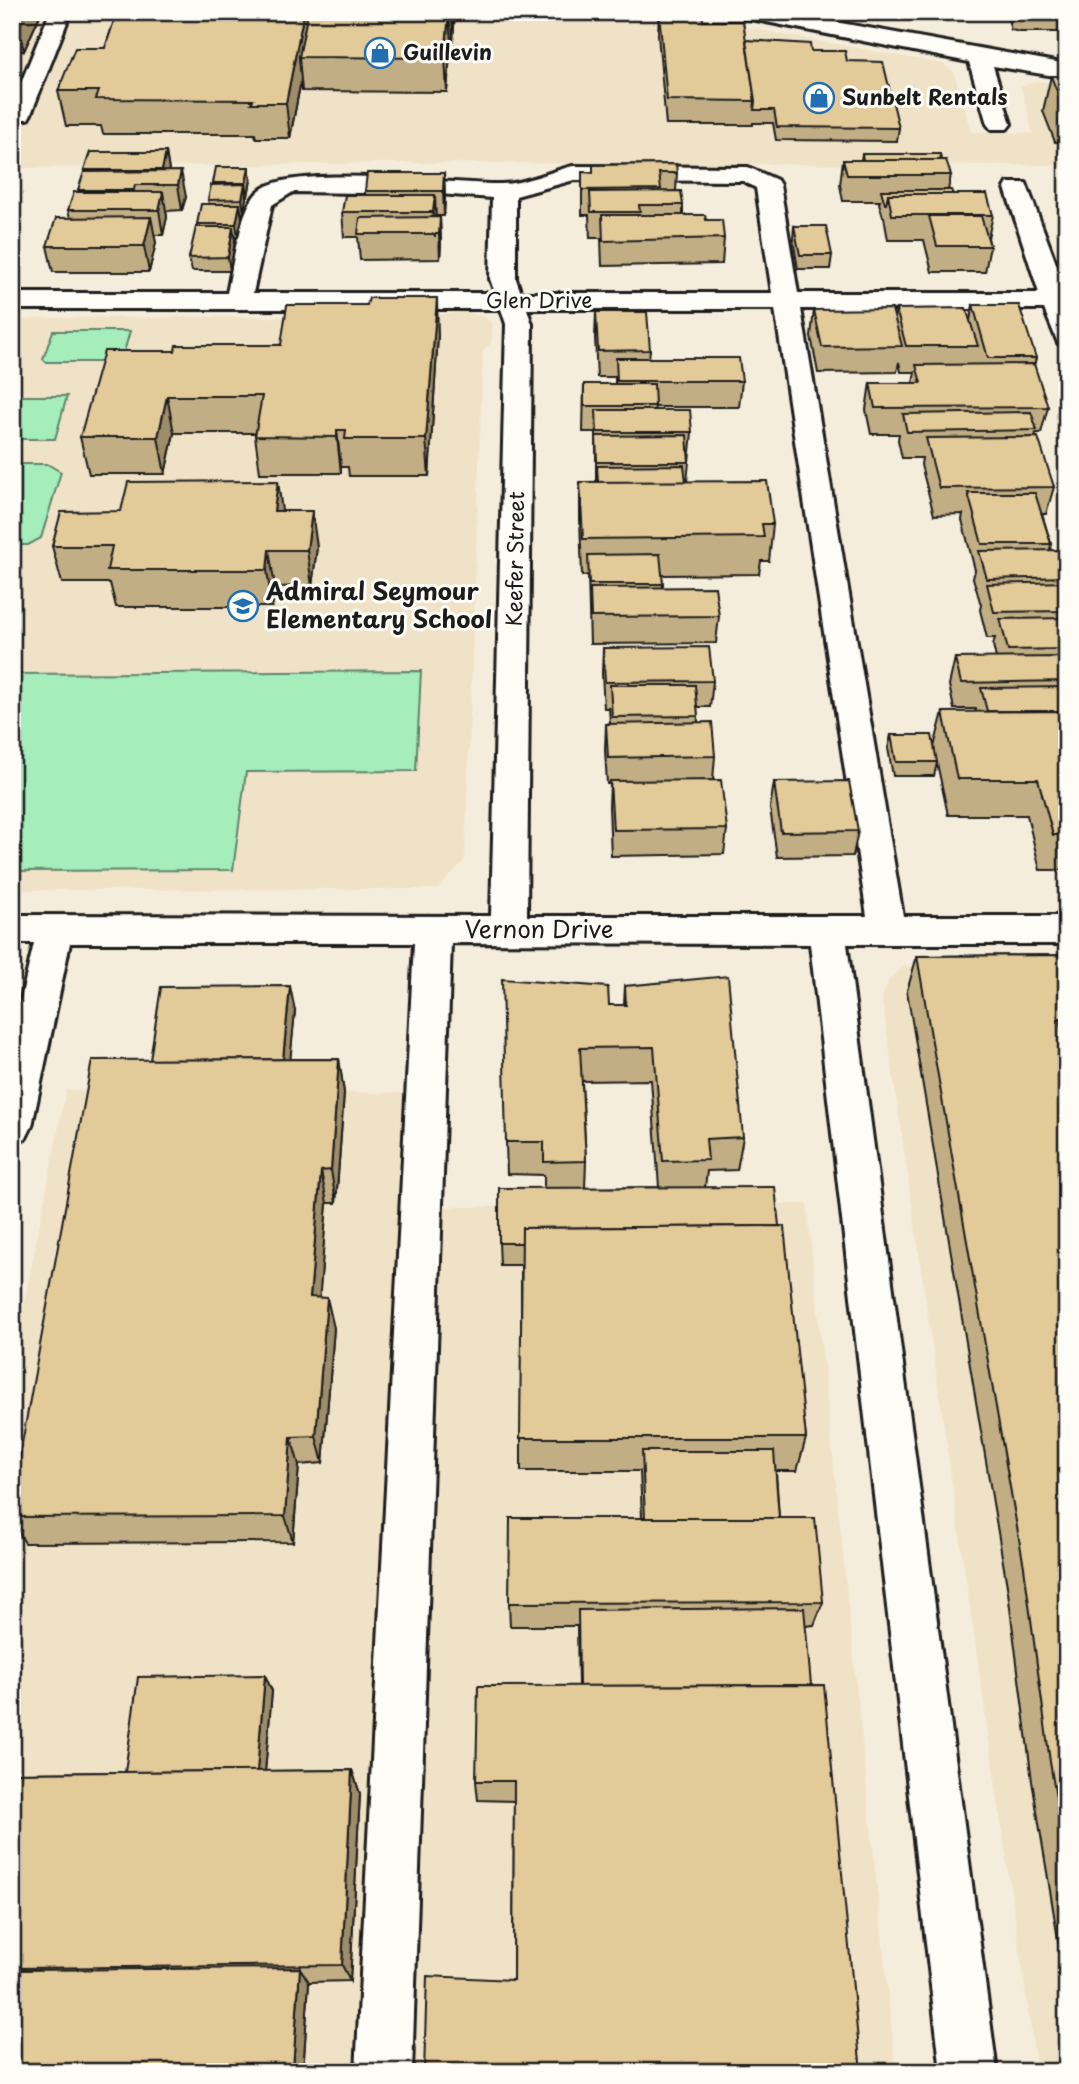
<svg xmlns="http://www.w3.org/2000/svg" width="1079" height="2084" font-family="'Playpen Sans',sans-serif">
<rect width="100%" height="100%" fill="#f5eddb"/>
<filter id="ink" filterUnits="userSpaceOnUse"><feTurbulence type="fractalNoise" baseFrequency=".0143" numOctaves="2"/><feDisplacementMap in="SourceGraphic" scale="14" xChannelSelector="R" yChannelSelector="G"/><feConvolveMatrix kernelMatrix="1 2 1 2 8 2 1 2 1" color-interpolation-filters="sRGB"/></filter>
<g filter="url(#ink)">
<!-- built -->
<g fill="#efe2c7">
<polygon points="12,12 663,12 943,64 954,72 971,132 1033,133 1021,87 1037,81 1067,84 1067,165 400,163 22,168 19,178 12,179"/>
<polygon points="464,312 484,317 493,324 491,343 483,351 465,860 438,889 12,890 12,322 40,318 424,316"/>
<polygon points="932,962 1067,962 1067,2072 1037,2072 882,998 889,979 904,967"/>
<polygon points="66,1090 409,1093 402,1207 807,1204 896,2072 12,2072 12,1365"/>
</g>
<!-- green -->
<g fill="#a5edbb" stroke="#60846c" stroke-width="2">
<polygon points="53,331 130,331 122,359 115,362 46,362 43,359"/>
<polygon points="12,396 67,396 55,439 12,439"/>
<polygon points="12,464 47,464 61,472 41,538 28,545 12,545"/>
<polygon points="421,671 416,771 246,772 233,870 12,871 12,674"/>
</g>
<g fill="none" stroke-linecap="round" stroke-linejoin="round">
<!-- minor casing -->
<g stroke="#1c1c1c" stroke-width="6">
<g id="minor">
<polygon points="50,12 71,12 31,114 28,119 12,119 12,105"/>
<polygon points="736,12 780,12 1067,64 1067,78 993,66 1011,124 1007,129 991,129 987,124 969,62 746,18"/>
<path d="M573,166L748,167L777,180L780,185L798,293H1039L1005,188L1008,183H1026L1067,293V345L1058,343L1044,309H801L903,916H1067V944H847L997,2072H941L810,944L451,943L412,2072H356L414,943H70L32,1126L26,1138L12,1142V1037L34,943H12V915L491,916L506,324L501,309H12V293H227C233,267 239,210 258,192C287,162 454,185 501,184C524,184 551,171 573,166ZM574,180L743,181L756,188L772,293H521L516,279V196ZM293,192L439,194L492,198L490,279L495,293H253L272,205ZM527,309H775L867,916H527L532,324Z"/>
</g>
</g>
<!-- minor -->
<use href="#minor" fill="#fdfcf7" fill-rule="evenodd"/>
</g>
<!-- wall -->
<g fill="#c2ae84" stroke="#1c1c1c" stroke-width="2" fill-rule="evenodd">
<polygon points="12,12 41,13 24,51 12,51"/>
<polygon points="117,12 455,12 453,41 451,41 447,92 302,91 301,80 290,138 256,138 255,134 103,134 101,126 66,126 58,91 105,48"/>
<polygon points="659,12 703,21 746,40 811,51 847,61 899,128 897,141 776,140 773,123 753,123 753,125 666,125 658,35"/>
<polygon points="1006,12 1067,12 1067,32 1020,32 1011,30"/>
<polygon points="1051,76 1067,76 1067,142 1055,142 1043,111"/>
<polygon points="166,152 169,171 186,197 182,210 166,211 167,217 163,235 154,235 156,243 149,272 53,272 47,246 70,218 68,210 78,192 78,190 85,172 84,170"/>
<polygon points="862,154 941,160 951,175 948,190 953,194 993,215 988,238 990,246 985,272 932,272 924,240 888,240 884,217 883,217 879,203 880,201 843,201 840,185 843,160 861,160"/>
<polygon points="593,165 677,173 676,191 683,205 683,215 706,220 724,238 722,264 602,266 601,238 590,238 589,215 582,215 582,172 593,173"/>
<polygon points="444,173 445,198 444,216 436,216 436,217 440,217 441,243 440,259 360,260 358,237 344,237 342,212 365,195 365,191"/>
<polygon points="251,180 248,196 246,196 244,213 241,213 242,218 238,237 235,237 230,271 192,271 189,258 197,227 197,224 209,204 208,200 213,183"/>
<polygon points="794,226 832,255 830,269 798,269 793,239"/>
<polygon points="973,305 1036,358 1034,366 1048,407 1041,433 1036,433 1035,437 1054,487 1046,514 1042,514 1051,544 1050,550 1067,564 1067,870 1040,870 1027,815 948,815 937,763 934,776 893,776 888,748 891,735 934,747 943,712 975,712 976,709 954,709 949,685 955,658 996,658 993,645 995,638 987,638 980,610 981,605 973,578 975,570 962,520 963,514 934,515 921,465 922,458 902,458 898,440 899,434 871,434 866,410 870,383 913,383 915,372 901,372 899,362 897,372 818,373 811,336 814,310 894,320 896,309 970,320"/>
<polygon points="596,312 650,350 649,358 742,381 739,407 655,407 654,410 692,432 687,482 773,524 769,561 761,561 759,574 662,575 663,588 719,616 716,643 590,644 588,575 582,576 580,519 580,482 596,482 596,432 583,432 584,384 615,384 615,377 597,377 595,338"/>
<polygon points="438,335 429,476 349,476 348,467 341,467 341,473 260,473 255,436 255,433 174,433 165,474 89,474 80,437 175,351"/>
<polygon points="282,511 317,547 312,586 275,587 272,607 116,607 110,583 62,583 52,546"/>
<polygon points="603,648 713,681 710,707 697,707 698,722 715,756 713,780 727,829 724,854 611,856 609,807 610,784 607,784 605,750 606,724 610,723 609,708 604,708 602,674"/>
<polygon points="774,782 858,831 853,856 777,857 770,808"/>
<polygon points="1067,955 1067,1994 1032,1781 1008,1592 907,991 917,956"/>
<path d="M625,986L743,1137L737,1170L707,1171L705,1187L779,1226L806,1438L797,1471H776L779,1518L823,1602L814,1625L805,1626L513,1980L514,1801L478,1800L476,1781L578,1686L577,1626H510L509,1603L642,1518L640,1471H521V1265H500L499,1243L544,1188V1175L507,1174L506,1142L609,1005H624ZM651,1080L659,1187L585,1188L586,1161L582,1081Z"/>
<polygon points="295,1011 290,1059 339,1059 344,1093 336,1203 327,1203 319,1298 334,1328 323,1463 299,1465 293,1542 25,1543 12,1522 12,1498 150,1060"/>
<polygon points="272,1691 265,1771 352,1770 360,1794 350,1981 309,1982 303,2072 12,2072 12,1773 125,1772"/>
</g>
<!-- shaded-wall -->
<g fill="#9e8d6b" stroke="#1c1c1c" stroke-width="2">
<polygon points="18,12 41,13 24,51 16,17"/>
<polygon points="304,12 314,12 299,57 301,80 290,138 286,103"/>
<polygon points="449,12 451,41 447,92 445,58"/>
<polygon points="452,12 455,12 453,41"/>
<polygon points="166,152 170,177 164,185 162,170"/>
<polygon points="249,167 251,180 248,196 246,183"/>
<polygon points="181,171 186,197 182,210 178,185"/>
<polygon points="444,173 445,198 444,216 443,191"/>
<polygon points="245,184 246,198 244,213 242,199"/>
<polygon points="163,192 167,217 163,235 159,210"/>
<polygon points="435,195 436,221 435,237 433,212"/>
<polygon points="240,204 242,218 238,237 236,224"/>
<polygon points="151,217 156,243 149,272 144,246"/>
<polygon points="440,217 441,243 440,259 439,234"/>
<polygon points="233,227 235,240 230,271 228,257"/>
<polygon points="437,298 438,335 429,476 426,439"/>
<polygon points="167,396 174,433 165,474 158,437"/>
<polygon points="337,430 341,467 341,473 337,437"/>
<polygon points="278,481 283,518 274,511"/>
<polygon points="312,511 317,547 312,586 307,550"/>
<polygon points="269,550 275,587 272,607 267,570"/>
<polygon points="290,986 295,1011 288,1084 283,1060"/>
<polygon points="339,1059 344,1093 336,1203 331,1170"/>
<polygon points="321,1171 327,1203 317,1328 310,1297"/>
<polygon points="327,1298 334,1328 323,1463 316,1436"/>
<polygon points="291,1437 299,1465 293,1542 285,1516"/>
<polygon points="265,1675 272,1691 263,1795 256,1781"/>
<polygon points="352,1770 360,1794 350,1981 342,1965"/>
<polygon points="300,1968 309,1982 303,2072 297,2072 293,2068"/>
</g>
<!-- building -->
<g fill="#e2ca99" stroke="#1c1c1c" stroke-width="2">
<polygon points="12,12 18,12 16,17 12,17"/>
<polygon points="117,12 304,12 286,103 251,103 253,100 96,99 99,91 58,91 75,48 105,48"/>
<polygon points="308,12 449,12 445,58 299,57"/>
<polygon points="659,12 702,12 703,21 743,21 755,101 667,100"/>
<polygon points="746,40 810,44 811,51 845,51 847,61 883,62 899,128 777,127 774,110 754,110 755,101"/>
<polygon points="1051,76 1067,76 1067,107 1063,107"/>
<polygon points="90,152 166,152 162,170 84,170"/>
<polygon points="862,154 940,154 941,160 863,160"/>
<polygon points="843,160 946,160 951,175 847,175"/>
<polygon points="676,164 677,173 659,173 661,189 582,190 582,172 593,173 593,165"/>
<polygon points="216,167 249,167 246,183 213,183"/>
<polygon points="181,171 178,185 135,185 134,190 78,190 84,172"/>
<polygon points="367,173 444,173 443,191 365,191"/>
<polygon points="245,184 242,199 208,200 211,185"/>
<polygon points="881,190 951,190 953,194 888,194 886,204 885,204"/>
<polygon points="681,191 683,205 639,205 640,212 591,212 590,192"/>
<polygon points="74,192 163,192 159,210 68,210"/>
<polygon points="888,194 987,194 993,215 892,215"/>
<polygon points="345,195 435,195 433,212 342,212"/>
<polygon points="201,204 240,204 236,224 197,224"/>
<polygon points="602,215 705,215 706,220 722,220 724,238 603,241"/>
<polygon points="929,216 981,216 990,246 937,246"/>
<polygon points="151,217 144,246 47,246 56,218"/>
<polygon points="440,217 439,234 358,234 360,218"/>
<polygon points="794,226 826,226 832,255 800,255"/>
<polygon points="196,227 233,227 228,257 189,258"/>
<polygon points="369,298 437,298 426,439 345,439 346,430 337,430 337,437 255,436 262,396 167,396 158,437 80,437 104,351 175,351 176,345 281,345 287,305 367,305"/>
<polygon points="973,305 1019,305 1036,358 988,358"/>
<polygon points="966,308 978,346 906,346 896,309"/>
<polygon points="892,309 902,346 822,347 814,310"/>
<polygon points="596,312 647,312 650,350 598,351"/>
<polygon points="616,358 739,358 742,381 617,381"/>
<polygon points="1034,364 1048,407 875,408 870,383 921,383 916,365"/>
<polygon points="584,384 654,384 655,406 584,406"/>
<polygon points="596,410 690,410 692,432 597,432"/>
<polygon points="1031,412 1037,430 907,432 903,414"/>
<polygon points="687,435 689,462 597,462 596,436"/>
<polygon points="1038,437 1054,487 939,488 926,438"/>
<polygon points="684,465 686,482 598,482 597,466"/>
<polygon points="278,481 274,511 312,511 307,550 269,550 267,570 107,570 112,546 52,546 61,512 121,511 128,482"/>
<polygon points="767,481 773,524 762,524 764,537 583,539 580,482"/>
<polygon points="968,493 1035,493 1051,544 982,544"/>
<polygon points="1062,550 1067,564 1067,577 987,579 979,551"/>
<polygon points="660,554 663,584 589,584 588,555"/>
<polygon points="1067,582 1067,611 994,612 987,584"/>
<polygon points="715,587 719,616 591,617 590,588"/>
<polygon points="1067,618 1067,649 1008,650 1000,619"/>
<polygon points="709,647 713,681 605,682 603,648"/>
<polygon points="1067,657 1067,681 961,683 955,658"/>
<polygon points="610,685 695,685 698,716 612,717"/>
<polygon points="1067,687 1067,711 987,711 981,688"/>
<polygon points="1067,711 1067,835 1053,835 1038,779 957,779 943,712"/>
<polygon points="712,722 715,756 608,758 606,724"/>
<polygon points="891,735 932,735 937,762 896,762"/>
<polygon points="721,780 727,829 613,830 610,781"/>
<polygon points="849,781 858,831 781,832 774,782"/>
<polygon points="1067,955 1067,1018 1059,1018 1067,1051 1067,1863 1050,1762 1024,1567 917,956"/>
<polygon points="728,976 743,1137 706,1139 708,1160 663,1161 654,1047 580,1048 586,1161 544,1162 544,1142 506,1142 502,979 608,987 609,1005 626,1005 625,986"/>
<polygon points="290,986 283,1059 150,1060 161,987"/>
<polygon points="339,1059 331,1170 321,1171 310,1297 327,1298 316,1436 291,1437 285,1516 12,1517 12,1498 92,1060"/>
<polygon points="775,1187 779,1226 522,1228 522,1243 499,1243 499,1188"/>
<polygon points="784,1226 806,1438 520,1438 522,1228"/>
<polygon points="642,1451 774,1451 779,1518 645,1518"/>
<polygon points="510,1518 815,1518 823,1602 509,1603"/>
<polygon points="804,1608 811,1685 579,1686 578,1610"/>
<polygon points="265,1675 257,1771 125,1772 138,1677"/>
<polygon points="824,1685 861,2072 424,2072 427,1976 513,1980 514,1781 476,1781 478,1686"/>
<polygon points="352,1770 342,1965 12,1968 12,1773"/>
<polygon points="300,1968 293,2068 12,2071 12,1970"/>
</g>
</g>
<!-- icons -->
<defs>
<g id="shop-ring" transform="scale(1.575)"><circle r="9.5" fill="#fdfcf7" stroke="#1f6fb2" stroke-width="1.5"/><path d="M-5-2.5h2.3a2.7 3.5 0 0 1 5.4 0H5L5.5 6h-11ZM-1.5-2.5h3a1.5 2.3 0 0 0-3 0Z" fill="#1f6fb2"/></g>
<g id="school-ring" transform="scale(1.575)"><circle r="9.5" fill="#fdfcf7" stroke="#1f6fb2" stroke-width="1.5"/><path d="M0-5L7-2L0 1L-7-2ZM-4 1L0 2.5L4 1V4Q0 6-4 4Z" fill="#1f6fb2"/></g>
</defs>
<g fill-rule="evenodd">
<use href="#shop-ring" x="380" y="53"/>
<use href="#shop-ring" x="819" y="98"/>
<use href="#school-ring" x="243" y="606"/>
</g>
<g text-anchor="middle" stroke-width="6" stroke-linejoin="round" paint-order="stroke">
<!-- far-poi labels -->
<g font-size="21" font-weight="bold" fill="#1c1c1c" stroke="#fdfcf7" text-anchor="start">
<text x="403" y="60">Guillevin</text>
<text x="842" y="105">Sunbelt Rentals</text>
</g>
<!-- far-street labels -->
<g font-size="21" fill="#1c1c1c" stroke="#fdfcf7">
<text x="539" y="308">Glen Drive</text>
<text transform="translate(516 559) rotate(-89)" y="7">Keefer Street</text>
</g>
<!-- poi labels -->
<g font-size="24" font-weight="bold" fill="#1c1c1c" stroke="#fdfcf7" text-anchor="start">
<text x="266" y="600">Admiral Seymour<tspan x="266" dy="28">Elementary School</tspan></text>
</g>
<!-- street labels -->
<g font-size="24" fill="#1c1c1c" stroke="#fdfcf7">
<text x="539" y="938">Vernon Drive</text>
</g>
</g>
<!-- margin -->
<rect width="1079" height="2084" fill="none" stroke="#fdfcf7" stroke-width="42"/>
<rect x="21" y="21" width="1037" height="2042" fill="none" stroke="#1c1c1c" stroke-width="2.5" filter="url(#ink)"/>
</svg>
